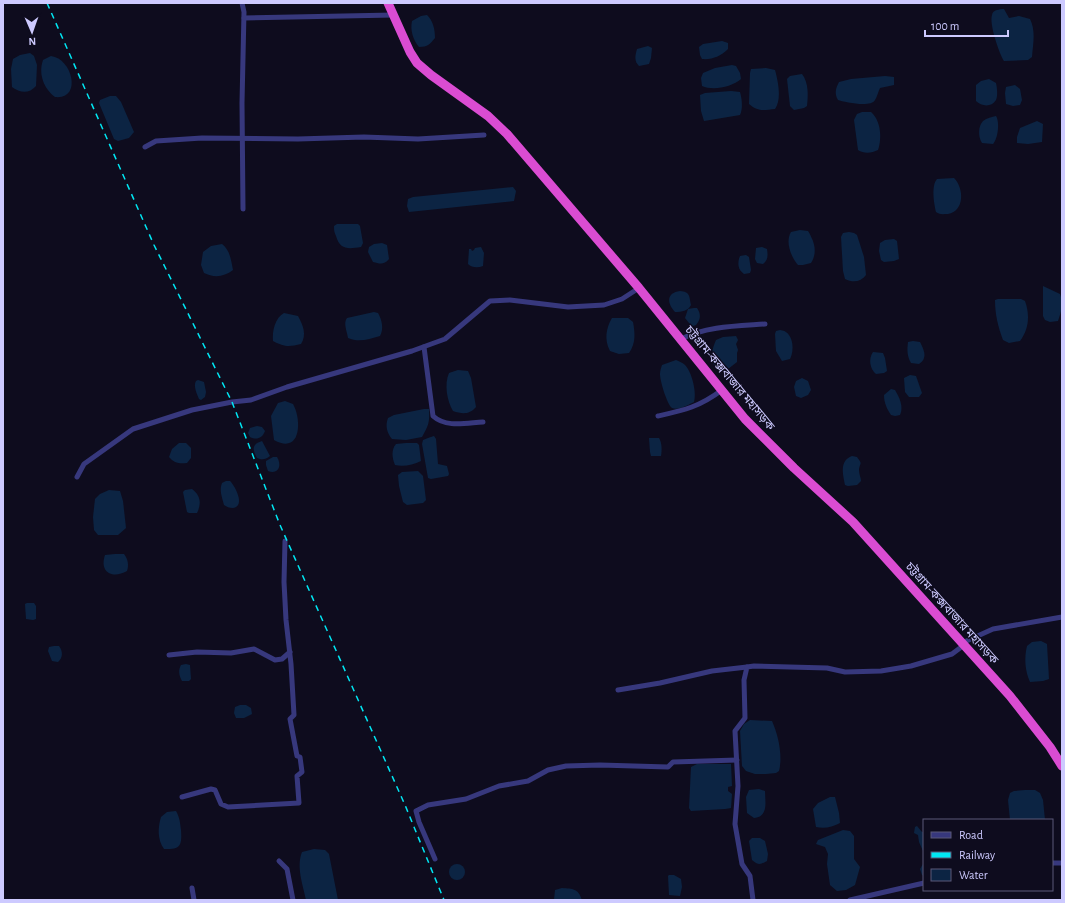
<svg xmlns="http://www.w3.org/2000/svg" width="1065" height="903" font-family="'Alegreya Sans','Noto Sans Bengali',sans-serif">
<rect width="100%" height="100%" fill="#0e0c1e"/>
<!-- water -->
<g fill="#0c2443">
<path d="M1002,9H1004L1009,18L1019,16L1030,19C1036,31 1033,44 1032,57L1028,60L1004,61C999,53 989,24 992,15C993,10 997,10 1002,9Z"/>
<path d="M427,15C433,21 435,29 435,38C430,44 428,47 419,47C413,40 410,30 412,21L421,16Z"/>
<path d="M722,41L728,43V49C721,56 712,60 702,59L700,55L699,47L703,44Z"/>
<path d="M648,46L652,48L651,58L649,64L639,66C634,61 635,56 637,49Z"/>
<path d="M30,53L34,56L37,65L36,86C29,94 20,93 12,87L11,69L13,59L20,55Z"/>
<path d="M51,56C73,59 82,100 55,97C44,89 38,74 43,60Z"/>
<path d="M732,65L736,66L740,73L741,79C732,87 713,91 702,86L701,78L703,73L715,68Z"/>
<path d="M766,68L775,70C778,81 782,99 775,109C764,110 758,112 749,104L750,73L751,69Z"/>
<path d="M802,74C809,83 808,96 807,106L804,108L794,110L790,106L787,79L790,76Z"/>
<path d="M885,76L894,77V85L880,88C878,92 877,97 875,100C871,108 844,102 838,100C834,93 836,88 839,82L851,79Z"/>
<path d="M989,79L996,83C997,88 998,95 996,100C991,108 981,106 976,101V85L981,81Z"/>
<polygon points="1015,85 1020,89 1022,100 1020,105 1013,106 1006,104 1005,93 1006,87"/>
<path d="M731,91L740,92C742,99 743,109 740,115L704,121L701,111L700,95L705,93Z"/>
<polygon points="110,96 116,96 121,102 134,132 129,138 118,141 114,139 99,103 100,100"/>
<path d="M862,112H871C881,121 882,138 878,150C872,153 864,154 858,150L854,120L857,114Z"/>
<path d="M996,116C1000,122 998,139 993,144L982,143C978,137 978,126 983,121C987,118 992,117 996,116Z"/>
<polygon points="1037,121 1043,124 1042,142 1028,144 1017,143 1017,137 1020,128"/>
<path d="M954,178C964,188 965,211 948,214C943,214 940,215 936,212C934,203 931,186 937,179Z"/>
<polygon points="513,187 516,191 514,201 409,212 407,206 408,199 413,197"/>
<path d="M337,224H358L360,226L363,243L361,247C348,249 340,250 336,236C334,232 334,230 334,226Z"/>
<path d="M800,230L808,231C814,241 818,252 811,263L803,265H798C791,257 785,242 791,232Z"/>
<path d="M849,232L854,233L857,235L864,257L866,275C861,282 853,283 845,279L843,271L841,237L843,233Z"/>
<polygon points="894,239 897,241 899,259 894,261 884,262 881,260 879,251 880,243 885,240"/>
<path d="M382,243L387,245L389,259C384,265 380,264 373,262L368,252L369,247L374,244Z"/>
<path d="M222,244C230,250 231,260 233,270C224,277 214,278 204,273L201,265L203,252L211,246Z"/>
<path d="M481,247L484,253L483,266C478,268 472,268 468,264L469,249H471L472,251L474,250L475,248Z"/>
<path d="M762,247L767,249C768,256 768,260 763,264L757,263L755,259L756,248Z"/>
<path d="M746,255L749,257L751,270L750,273L744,274C738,270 737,263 740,256Z"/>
<path d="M1043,286L1060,294C1064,304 1061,312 1058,321L1050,322L1045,320L1043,316Z"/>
<path d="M680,291C690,292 689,295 691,305C688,311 682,312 675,312C667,303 666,293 680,291Z"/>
<path d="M998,299H1021L1025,301C1030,315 1029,329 1020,341L1009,343L1003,340C998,327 995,314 995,300Z"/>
<path d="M694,308H697C701,314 701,319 696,325L693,326L689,323L685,318L688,309Z"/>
<path d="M374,312L378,313C382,320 384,329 380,336C369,339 359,343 348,338C347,331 343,323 347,318Z"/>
<path d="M284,313L298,316C303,325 307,335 301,344C289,347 284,347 273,341C272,331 275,318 284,313Z"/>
<path d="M612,318H628L633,322C635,333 636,343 629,353L619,354L610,351C604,340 606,328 612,318Z"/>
<path d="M780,330C793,331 795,349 790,359L782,361L776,351L775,334L776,331Z"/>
<path d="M736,336L738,340L736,344L738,350L737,353V362L728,369L716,368C709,360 712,349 716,340L723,337Z"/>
<path d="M913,341L920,342C924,350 928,358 919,364L911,363C907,356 907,350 908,342Z"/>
<path d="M873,352L883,353L885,358L887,371L884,373L876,374C870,369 868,359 873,352Z"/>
<path d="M676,360C679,361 683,363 685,365C692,372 697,393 694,402C688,405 678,411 672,408C667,404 660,381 660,374C660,371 661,368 662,365Z"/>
<path d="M458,370L468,371L471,378L476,407C469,415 462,414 453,411C447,401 444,384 449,373Z"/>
<polygon points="910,375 916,376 922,393 919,397 909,397 905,392 904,378"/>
<polygon points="802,378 808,381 811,390 808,395 801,398 796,396 794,387 796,381"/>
<path d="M198,380L204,382L206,392L205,397L201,400L199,399C197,394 193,386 196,381Z"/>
<path d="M891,389L895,390C899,397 904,406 900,415L895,416L891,415C887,409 884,403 884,395Z"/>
<path d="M285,401L293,404C302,420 301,455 274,440L271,416L278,403Z"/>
<path d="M424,409H429C430,423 428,426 422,437L406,440L392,439C387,433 385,426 388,418L394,415Z"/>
<path d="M257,426L262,427L265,431C262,439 256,440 250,437L248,433L250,428Z"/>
<polygon points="434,436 436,439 438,464 447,466 449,474 448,476 431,479 428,478 422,444 423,440 428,438"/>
<path d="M649,438H659C662,443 662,450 661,456H651L650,452Z"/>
<path d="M262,441L270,456C265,460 262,460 257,458C252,449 252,444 262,441Z"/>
<path d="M179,443H186L191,448V458L187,463C179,464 174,463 169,457L172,449Z"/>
<path d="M406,443H417L419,445L421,461C413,465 403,467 395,465C392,458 391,450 396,444Z"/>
<path d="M852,456L857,457C863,465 860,462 859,470C859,474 861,478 861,481L857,485L848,486L845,485C843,474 839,461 852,456Z"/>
<path d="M273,457H277C282,465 279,475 268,471L266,465V461Z"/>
<polygon points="418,471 423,476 426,500 423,503 407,505 403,502 399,486 398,475 402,472"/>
<path d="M226,481H230C235,486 246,506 233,508C229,508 227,507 224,505C222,497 219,490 222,483Z"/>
<path d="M192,489C200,495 202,503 197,513H189L187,512L183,492L185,490Z"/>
<polygon points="109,490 120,491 123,501 126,528 118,535 98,535 94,530 93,517 95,499 100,494"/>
<path d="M115,554H124C128,559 129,565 127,571C113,579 99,573 105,555Z"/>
<polygon points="27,603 34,603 36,606 36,619 33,620 26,619 25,604"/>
<path d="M1041,641L1047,644L1049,679L1043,681L1030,682C1025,671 1024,658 1027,646L1032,642Z"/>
<path d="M54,646H59C63,651 63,658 58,662L52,661L48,651L49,647Z"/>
<path d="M186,664L190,665L191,679L189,681H182C179,676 178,670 181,665Z"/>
<polygon points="240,705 246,705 251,708 252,714 244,718 236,718 234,713 235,707"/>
<path d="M750,720L772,721C778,734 783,756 779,771L776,773L766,774H755L746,771L742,766L740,731L744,724Z"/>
<polygon points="697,764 731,764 732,786 728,787 728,791 732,794 731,808 725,809 691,811 689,808 691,767"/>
<path d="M759,789L765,791C765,802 769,816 754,818L747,813L746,797L749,790Z"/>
<polygon points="1025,790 1035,790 1040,793 1043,800 1045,820 1010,820 1008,800 1010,793 1014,791"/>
<path d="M830,797H835L839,813L840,823C832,827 825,829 816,827L813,809L818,803Z"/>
<path d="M176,811C180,818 180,823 181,830C182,845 181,850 164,849C157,839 158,827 161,817L167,812Z"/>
<polygon points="917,826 922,832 924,832 924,876 922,875 920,869 923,864 923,851 919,842 918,835 914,833 915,827"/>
<polygon points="843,830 850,831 854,836 854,859 860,867 855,885 846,890 837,891 830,885 827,864 828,854 825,847 816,844 818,840"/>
<path d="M752,838H760L765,841L768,854L767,861C760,865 758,865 752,860L749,841Z"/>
<path d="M314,849L325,850L329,854L338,900H306C303,885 296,867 302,852Z"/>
<circle cx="457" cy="872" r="8"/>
<polygon points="669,875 674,875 681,879 682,887 680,896 669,895 668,876"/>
<path d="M562,888C573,889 578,888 582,900H554L555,890Z"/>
</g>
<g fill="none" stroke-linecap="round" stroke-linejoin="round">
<!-- minor -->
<g stroke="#37387d" stroke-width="5">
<polyline points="242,3 244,12 242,103 243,209"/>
<polyline points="244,18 394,15"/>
<polyline points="145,147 156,141 202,138 298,139 364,137 418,139 484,135"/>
<path d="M681,339C707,326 737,326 765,324"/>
<path d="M424,347L433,416C446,428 466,423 483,422"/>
<path d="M658,416C685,410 699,407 722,390"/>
<polyline points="77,477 84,464 133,429 192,410 232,402 251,400 287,387 412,351 445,339 490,301 510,300 568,307 604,305 622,299 639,288"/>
<polyline points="962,643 993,629 1062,617"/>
<polyline points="169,655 197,652 231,653 254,649 275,660 282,659 290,652"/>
<polyline points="618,690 660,683 712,671 747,667"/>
<polyline points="182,797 211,789 215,790 221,804 228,807 299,803 297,776 302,772 300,757 297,756 290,719 294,715 291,664 286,620 284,582 285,541"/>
<polyline points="435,859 419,822 416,811 428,805 466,799 499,786 528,781 548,770 566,766 600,765 668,767 673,762 737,760"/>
<polyline points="279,861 287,869 293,900"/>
<polyline points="1052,863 1062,863"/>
<polyline points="192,888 194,900"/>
<polyline points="753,900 750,876 742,864 735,824 738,786 735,731 745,718 744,680 747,667 754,666 827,668 845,672 881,671 911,666 952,654 964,645"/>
<polyline points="850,900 924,883"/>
</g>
<!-- trunk -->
<polyline stroke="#da4cd2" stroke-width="9" points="388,3 410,52 417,63 431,75 488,116 507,134 639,288 745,419 794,468 853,522 1010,696 1050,747 1062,766"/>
<!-- rail -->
<polyline stroke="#01e7f3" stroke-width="1.5" stroke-dasharray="6 5" stroke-linecap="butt" points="47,3 154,245 232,402 280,525 405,805 444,900"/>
</g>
<g text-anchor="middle" stroke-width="3" stroke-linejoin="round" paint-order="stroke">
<!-- street labels -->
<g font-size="12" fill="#cdcaff" stroke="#0e0c1e">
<text transform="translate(730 378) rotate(50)" y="4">চট্টগ্রাম-কক্সবাজার মহাসড়ক</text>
<text transform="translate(952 613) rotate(48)" y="4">চট্টগ্রাম-কক্সবাজার মহাসড়ক</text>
</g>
</g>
<!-- border -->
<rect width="1065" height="903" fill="none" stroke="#cdcaff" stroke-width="8"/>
<!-- legend -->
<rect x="923" y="819" width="130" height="72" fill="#0e0c1e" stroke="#5a5878"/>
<rect x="931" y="832" width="20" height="6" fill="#37387d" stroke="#5a5878"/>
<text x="959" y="839" font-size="12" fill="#cdcaff">Road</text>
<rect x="931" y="852" width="20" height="6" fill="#01e7f3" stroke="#5a5878"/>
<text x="959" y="859" font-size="12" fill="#cdcaff">Railway</text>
<rect x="931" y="869" width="20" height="12" fill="#0c2443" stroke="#5a5878"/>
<text x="959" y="879" font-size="12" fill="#cdcaff">Water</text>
<!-- north arrow -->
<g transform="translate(32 32) rotate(178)" stroke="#0e0c1e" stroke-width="3" paint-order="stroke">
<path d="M0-3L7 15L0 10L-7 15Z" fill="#cdcaff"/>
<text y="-6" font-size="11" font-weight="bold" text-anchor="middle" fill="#cdcaff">N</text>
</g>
<!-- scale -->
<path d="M925 30v6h83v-6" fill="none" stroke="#cdcaff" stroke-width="2"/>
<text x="931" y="30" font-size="12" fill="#cdcaff" stroke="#0e0c1e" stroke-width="3" paint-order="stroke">100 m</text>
</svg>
